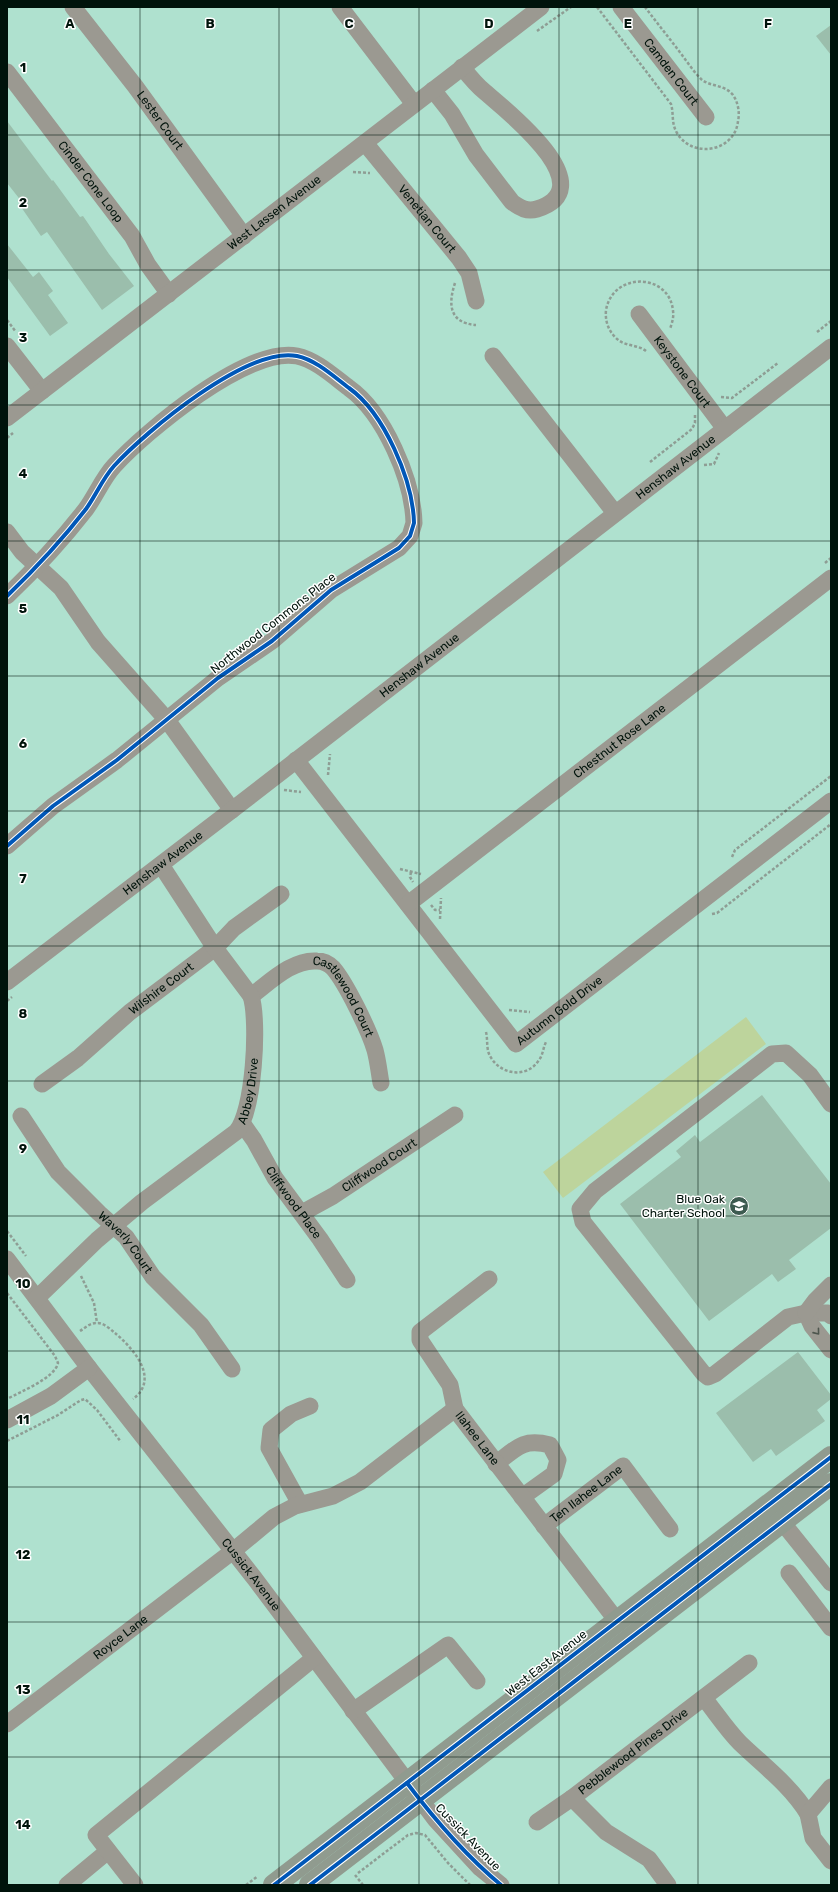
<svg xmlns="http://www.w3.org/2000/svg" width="838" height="1892" font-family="Rubik,sans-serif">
<rect width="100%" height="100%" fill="#afe1cf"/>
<!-- green -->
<polygon fill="#bdd49c" points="746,1017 766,1044 563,1198 543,1172"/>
<!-- building -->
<g fill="#9bbeac">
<polygon points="831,25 831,55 816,36"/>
<polygon points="7,121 52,181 53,180 80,217 83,216 109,254 134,286 102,310 47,232 41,236 19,204 22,202 7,183"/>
<polygon points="7,244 33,277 39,272 53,291 48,295 68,323 50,336 7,277"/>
<polygon points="762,1095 831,1184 831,1228 789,1260 796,1269 778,1282 772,1274 709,1321 620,1204 681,1157 676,1151 695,1135 700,1142"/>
<polygon points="798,1352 831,1395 831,1399 817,1410 825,1421 776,1456 771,1449 753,1462 716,1413"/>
</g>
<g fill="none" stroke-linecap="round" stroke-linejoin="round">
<!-- path -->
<g stroke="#8e9d94" stroke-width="2.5" stroke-dasharray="3 2" stroke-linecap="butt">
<path d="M597,7L671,104C674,114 671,123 677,133C692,159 735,152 738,121C740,113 738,102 733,95C724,84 710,87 701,79C694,72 688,63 682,55C670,39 657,23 645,7"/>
<polyline points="537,31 571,7"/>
<polyline points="353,172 370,173"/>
<path d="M455,283C448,304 449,323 476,325"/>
<polyline points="7,320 16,332"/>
<polyline points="817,332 831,321"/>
<path d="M646,351C637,344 625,347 616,338C608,330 605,321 606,310C613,271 670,273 673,311C674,317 672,323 670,329"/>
<polyline points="721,397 732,398 778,363"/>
<polyline points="7,438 13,433"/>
<polyline points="650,462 692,429 695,423 695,415"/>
<polyline points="704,465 714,464 719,453"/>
<polyline points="825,563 831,558"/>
<polyline points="328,775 330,754"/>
<polyline points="284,790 301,792"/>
<polyline points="732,857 735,850 831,776"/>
<polyline points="400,869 421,874"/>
<polyline points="411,872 410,877 413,882"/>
<polyline points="431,905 435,910 440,910"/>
<polyline points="712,914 717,913 831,824"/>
<polyline points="440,919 441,898"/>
<polyline points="7,1001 12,997"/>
<polyline points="509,1010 530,1012"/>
<path d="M486,1032C488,1040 486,1049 490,1056C500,1075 527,1079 539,1060C543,1055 543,1048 546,1042"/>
<polyline points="7,1231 26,1256"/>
<polyline points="81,1276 94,1303 97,1323"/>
<path d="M7,1293L55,1356L58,1363C55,1378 20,1392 7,1399"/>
<path d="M80,1331C85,1328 90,1323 96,1323C103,1322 110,1329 115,1333C134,1349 160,1379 133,1399"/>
<polyline points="7,1441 58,1415 81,1400 85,1399 97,1410 121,1442"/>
<polyline points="358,1873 408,1835 416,1833 425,1835 448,1863 470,1885"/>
<polyline points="355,1875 363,1885"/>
<polyline points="246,1885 258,1876"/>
</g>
<!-- minor -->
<g stroke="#9b9991" stroke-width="17">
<path id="s1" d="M73,7L135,86L244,236"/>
<polyline points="340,7 414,104"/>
<path id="s2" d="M621,7L706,117"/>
<path id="s3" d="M7,72L132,236L148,265L169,294"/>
<path d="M433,90L452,114L476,155L512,202C520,208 527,212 537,209C605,188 507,111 485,92C476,85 469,76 462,67"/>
<path id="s4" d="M365,143L459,258L469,273L476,301"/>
<path id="s5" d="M639,314L725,429"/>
<polyline points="7,346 42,391"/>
<polyline points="493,356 615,513"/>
<path id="s6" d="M7,418L541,7"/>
<polyline points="7,532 22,552 61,588 98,642 167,720 232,810"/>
<path d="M7,596C35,569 62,540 86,509C96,495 103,478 114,466C146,431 248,346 297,356C316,360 333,376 349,388C384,413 413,480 414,523L410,536L399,548L331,590L272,641L218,678L117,760L53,806L7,846"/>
<path id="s7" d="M296,760L516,1044L831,801"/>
<path id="s8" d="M408,904L831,578"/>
<path id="s9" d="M7,982L232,810L831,347"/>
<path id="s10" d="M251,996C269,983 292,959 317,961C323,961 329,964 333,968C346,983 369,1030 375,1050C378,1061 379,1072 381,1083"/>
<path id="s11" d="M42,1084L78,1058L130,1012L215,948L234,928L281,894"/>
<polyline points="831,1104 810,1075 786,1053 772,1054 595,1191 580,1209 583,1222 703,1373 708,1377 715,1374 788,1317 806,1313 828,1313 831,1316"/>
<path id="s12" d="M21,1116L58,1172L99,1213L126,1237L153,1277L201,1325L232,1369"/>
<path id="s13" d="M242,1123L254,1140L275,1178L320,1239L347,1280"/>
<path id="s14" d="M302,1213L333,1196L455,1115"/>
<path id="s15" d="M7,1259L89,1368L255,1579L435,1819L480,1868L501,1885"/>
<path id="s16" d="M37,1298L97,1240L142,1202L236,1132C254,1113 259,1021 251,996L215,948L161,865"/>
<polyline points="806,1313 812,1326 831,1350"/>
<polyline points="806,1313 815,1301 831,1285"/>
<polyline points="455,1409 450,1385 420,1340 420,1332 489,1279"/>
<polyline points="7,1420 51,1396 89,1368"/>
<path d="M496,1464C516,1448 523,1438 550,1445L558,1460L554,1474L522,1497"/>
<polyline points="300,1504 269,1448 271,1430 291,1414 310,1406"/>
<polyline points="782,1522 831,1583"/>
<path id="s17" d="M544,1526L623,1466L670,1529"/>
<polyline points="789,1573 831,1628"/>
<path d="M704,1698C716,1713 727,1730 740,1743C764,1766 791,1786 808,1814"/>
<polyline points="353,1711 448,1645 477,1681"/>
<path id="s18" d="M7,1724L233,1551L274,1517L295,1506L333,1496L360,1482L455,1409L617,1621"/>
<polyline points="831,1787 808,1814 813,1838 831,1861"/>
<polyline points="537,1822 572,1798"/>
<polyline points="67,1885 108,1851"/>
<polyline points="135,1885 96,1835 314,1658"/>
<path id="s19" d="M668,1885L649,1859L606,1832L572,1798L749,1663"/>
</g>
<!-- major -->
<g stroke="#909b8f" stroke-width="22">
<polyline points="274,1885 831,1457"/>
<polyline points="310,1885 831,1484"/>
</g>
<!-- cycleway casing -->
<g stroke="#fff" stroke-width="6">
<g id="cycleway">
<path d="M7,596C35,569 62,540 86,509C96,495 103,478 114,466C146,431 248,346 297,356C316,360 333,376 349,388C384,413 413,480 414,523L410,536L399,548L331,590L272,641L218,678L117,760L53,806L7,846"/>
<path d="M407,1783C435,1820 465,1855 501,1885"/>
<polyline points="274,1885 831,1457"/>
<polyline points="310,1885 831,1484"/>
</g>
</g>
<!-- cycleway -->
<use href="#cycleway" stroke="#0057b8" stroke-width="4"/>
</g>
<!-- one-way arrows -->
<defs><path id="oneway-chevron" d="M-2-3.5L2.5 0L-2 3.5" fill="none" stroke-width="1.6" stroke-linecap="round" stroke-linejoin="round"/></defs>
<use stroke="#4e564e" href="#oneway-chevron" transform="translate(817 1332) rotate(51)"/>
<!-- grid -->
<path fill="none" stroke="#00130b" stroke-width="1" stroke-opacity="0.55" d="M140,7V1885M279,7V1885M419,7V1885M559,7V1885M698,7V1885M7,135H831M7,270H831M7,405H831M7,541H831M7,676H831M7,811H831M7,946H831M7,1081H831M7,1216H831M7,1351H831M7,1487H831M7,1622H831M7,1757H831"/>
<!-- icons -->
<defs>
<g id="school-disc" transform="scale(1)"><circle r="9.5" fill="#3d5b50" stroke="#fff"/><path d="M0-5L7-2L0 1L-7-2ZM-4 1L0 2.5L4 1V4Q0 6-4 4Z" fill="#fff"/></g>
</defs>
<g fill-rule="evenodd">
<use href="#school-disc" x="739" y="1206"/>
</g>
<g text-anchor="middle" stroke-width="3" stroke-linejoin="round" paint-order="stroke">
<!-- street labels -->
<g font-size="12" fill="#00130b" stroke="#fff">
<text dy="4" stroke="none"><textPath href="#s2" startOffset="82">Camden Court</textPath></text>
<text dy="4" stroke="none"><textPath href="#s1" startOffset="143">Lester Court</textPath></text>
<text dy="4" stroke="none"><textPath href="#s3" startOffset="138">Cinder Cone Loop</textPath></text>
<text dy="4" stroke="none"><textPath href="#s6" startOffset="337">West Lassen Avenue</textPath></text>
<text dy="4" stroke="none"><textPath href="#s4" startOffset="98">Venetian Court</textPath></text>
<text dy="4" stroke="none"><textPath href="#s5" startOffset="72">Keystone Court</textPath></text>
<text dy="4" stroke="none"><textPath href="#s9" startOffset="844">Henshaw Avenue</textPath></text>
<text transform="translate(273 623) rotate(-38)" y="4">Northwood Commons Place</text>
<text dy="4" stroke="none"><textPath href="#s9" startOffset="520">Henshaw Avenue</textPath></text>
<text dy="4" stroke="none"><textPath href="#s8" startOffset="267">Chestnut Rose Lane</textPath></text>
<text dy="4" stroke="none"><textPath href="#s9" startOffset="196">Henshaw Avenue</textPath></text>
<text dy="4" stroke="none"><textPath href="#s11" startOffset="153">Wilshire Court</textPath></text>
<text dy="4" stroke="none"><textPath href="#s10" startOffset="122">Castlewood Court</textPath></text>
<text dy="4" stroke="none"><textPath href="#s7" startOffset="414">Autumn Gold Drive</textPath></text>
<text dy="4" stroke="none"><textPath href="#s16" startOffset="303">Abbey Drive</textPath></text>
<text dy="4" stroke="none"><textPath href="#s14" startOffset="91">Cliffwood Court</textPath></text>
<text dy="4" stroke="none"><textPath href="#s13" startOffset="95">Cliffwood Place</textPath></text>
<text dy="4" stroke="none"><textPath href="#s12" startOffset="165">Waverly Court</textPath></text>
<text dy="4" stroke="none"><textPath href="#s18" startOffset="588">Ilahee Lane</textPath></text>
<text dy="4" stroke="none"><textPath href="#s17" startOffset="53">Ten Ilahee Lane</textPath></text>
<text dy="4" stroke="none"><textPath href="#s15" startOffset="399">Cussick Avenue</textPath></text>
<text dy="4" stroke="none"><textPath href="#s18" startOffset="143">Royce Lane</textPath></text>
<text transform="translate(546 1663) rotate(-38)" y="4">West East Avenue</text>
<text dy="4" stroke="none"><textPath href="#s19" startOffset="208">Pebblewood Pines Drive</textPath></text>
<text transform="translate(468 1837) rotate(46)" y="4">Cussick Avenue</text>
</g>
<!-- poi labels -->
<g font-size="12" fill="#00130b" stroke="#fff" text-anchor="end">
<text x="725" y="1203">Blue Oak<tspan x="725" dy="14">Charter School</tspan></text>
</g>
</g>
<g font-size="13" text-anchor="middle" font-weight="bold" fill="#00130b" stroke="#fff" stroke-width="3" stroke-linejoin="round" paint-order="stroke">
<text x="70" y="28">A</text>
<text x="210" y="28">B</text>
<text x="349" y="28">C</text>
<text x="489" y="28">D</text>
<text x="628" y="28">E</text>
<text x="768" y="28">F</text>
<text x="23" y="72">1</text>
<text x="23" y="207">2</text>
<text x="23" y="342">3</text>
<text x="23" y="478">4</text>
<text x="23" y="613">5</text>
<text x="23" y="748">6</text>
<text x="23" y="883">7</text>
<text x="23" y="1018">8</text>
<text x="23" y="1153">9</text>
<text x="23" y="1288">10</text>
<text x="23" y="1424">11</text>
<text x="23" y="1559">12</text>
<text x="23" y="1694">13</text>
<text x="23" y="1829">14</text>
</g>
<!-- border -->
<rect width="838" height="1892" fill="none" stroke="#00130b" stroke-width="16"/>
</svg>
